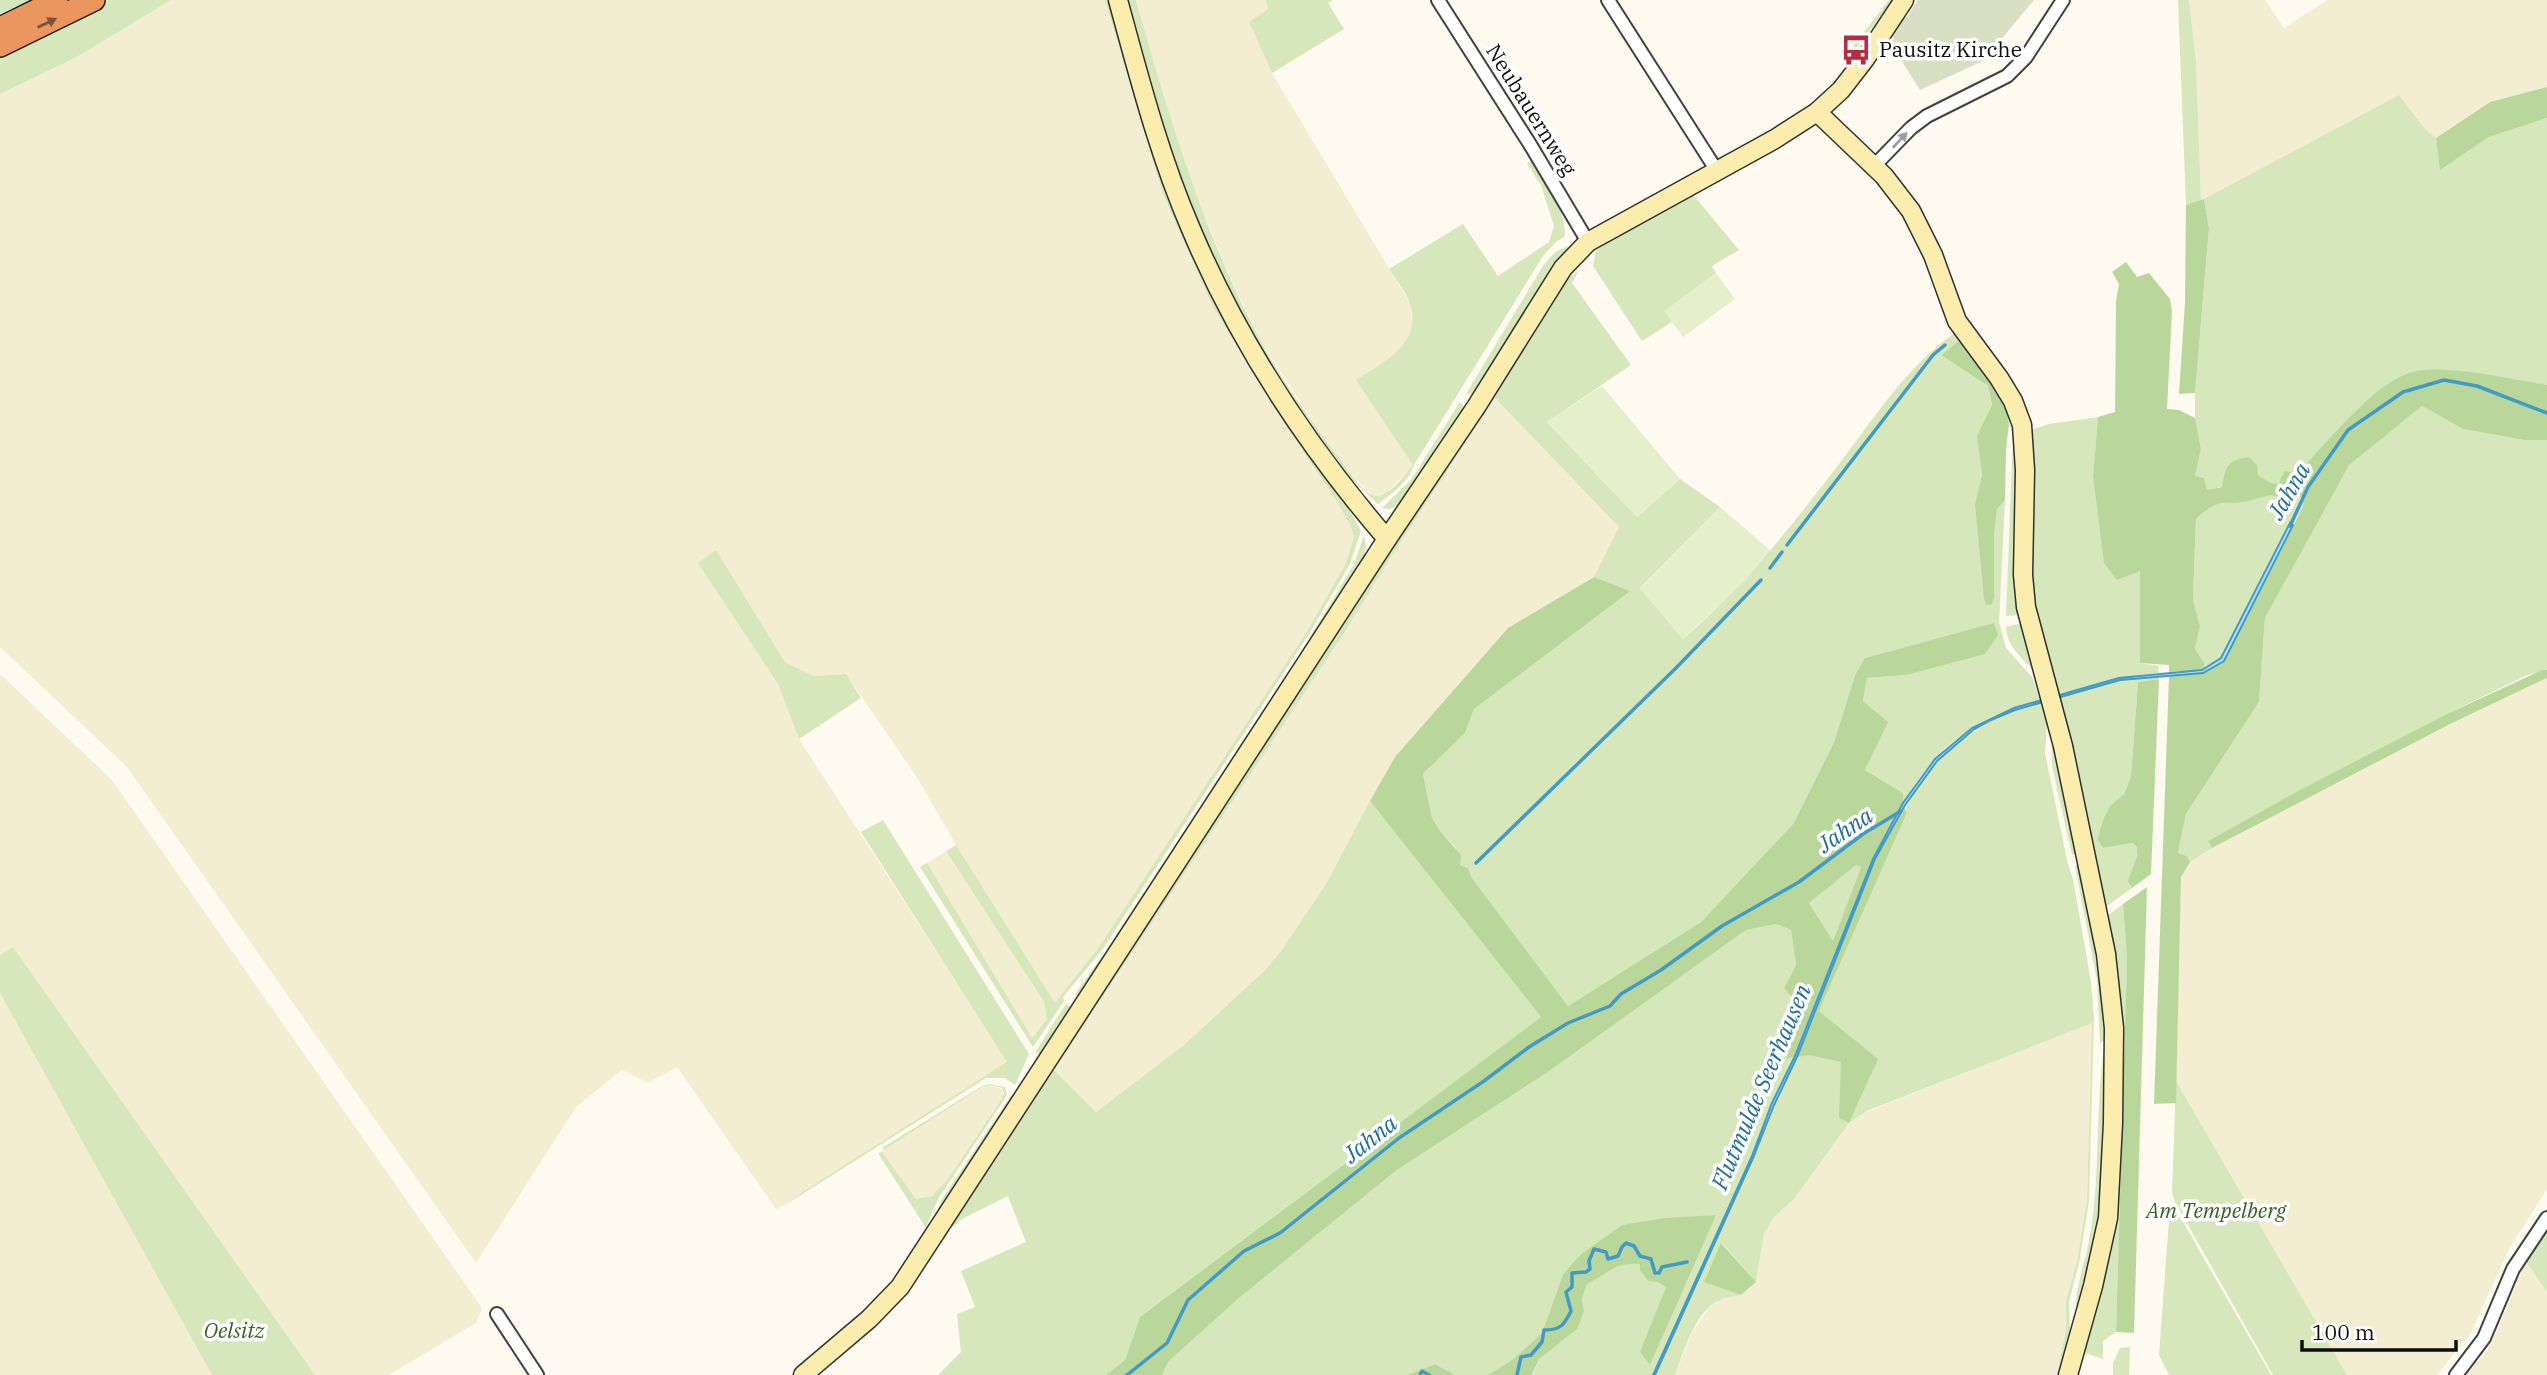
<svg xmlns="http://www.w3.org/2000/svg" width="2547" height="1375" font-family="'IBM Plex Serif',serif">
<rect width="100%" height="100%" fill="#fefaf0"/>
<!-- farmland -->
<g fill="#f3eed1">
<polygon points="171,0 1105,0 1163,194 1212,305 1331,492 1350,524 1354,537 1346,563 1306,633 1098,948 1055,1004 956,845 918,779 846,674 814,676 785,662 716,551 699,563 778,684 799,739 1008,1062 776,1209 677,1067 648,1083 622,1070 576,1107 476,1263 127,767 0,647 0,94 75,58"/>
<polygon points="1136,0 1266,0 1268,9 1249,22 1272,73 1411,305 1412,329 1401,351 1356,380 1414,465 1386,493 1375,496 1371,494 1356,480 1315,425 1263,345 1231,279 1192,186 1169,119"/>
<polygon points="2189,0 2265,0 2284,28 2327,0 2547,0 2547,87 2490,102 2436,138 2425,129 2399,95 2201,201 2196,61"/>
<polygon points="1495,398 1619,527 1594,577 1508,628 1395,757 1326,884 1281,951 1265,970 1184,1045 1096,1112 1054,1070 1345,632 1396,549"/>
<polygon points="0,674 112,780 482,1308 476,1323 389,1375 315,1375 13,947 0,955"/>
<polygon points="2547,678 2547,1189 2509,1249 2471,1333 2437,1375 2347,1375 2176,1081 2181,877 2190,862 2212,848 2450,724"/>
<polygon points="946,851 1044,1002 1047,1019 1031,1038 927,863"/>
<polygon points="0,993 212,1375 0,1375"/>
<polygon points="2092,1022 2087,1200 2077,1262 2066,1300 2066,1328 2057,1375 1675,1375 1691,1334 1708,1309 1718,1300 1741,1295 1756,1282 1764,1234 1774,1217 1794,1199 1849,1123 1869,1111"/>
<polygon points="991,1085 1004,1090 1002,1099 947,1180 932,1196 916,1199 882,1152 884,1150 982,1087"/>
<polygon points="2526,1262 2547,1292 2547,1375 2464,1375 2489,1349"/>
</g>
<!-- green -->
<g fill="#d5e7bb">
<polygon points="0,0 40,0 32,4 28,1 0,14"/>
<polygon points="109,0 171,0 75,58 0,94 0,53"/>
<polygon points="1105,0 1112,0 1170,192 1361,531 1350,564 1309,634 1102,950 1063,997 1064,1001 1033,1047 920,867 927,863 1032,1038 1047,1019 1044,1002 946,851 956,845 1055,1003 1098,948 1306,633 1346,563 1354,537 1350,524 1331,492 1287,428 1212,305 1163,194"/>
<path d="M1124,0H1136C1169,118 1204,236 1263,345C1283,382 1309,417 1334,451C1342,461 1364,497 1377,496C1391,495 1405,474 1413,465L1356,380C1383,362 1420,346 1411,307C1408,294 1396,280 1389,269L1463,224L1498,276L1549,242L1554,226L1541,185L1527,164L1534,160C1548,185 1565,207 1565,236L1556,242L1543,256L1414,465C1408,483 1392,493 1378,504L1343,471L1280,383L1229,295L1181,188Z"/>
<polygon points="1266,0 1333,0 1328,3 1344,29 1272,73 1249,22 1268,9"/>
<polygon points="1889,0 1893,0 1853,53 1850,50"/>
<polygon points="2178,0 2189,0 2196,61 2201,201 2186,205"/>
<polygon points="2399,95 2425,129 2436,138 2441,169 2489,137 2547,118 2547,385 2449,371 2410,373 2363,404 2298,473 2278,484 2271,483 2258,475 2207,491 2195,476 2201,449 2195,418 2195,393 2209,228 2204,199"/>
<polygon points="1690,191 1739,250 1712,266 1716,273 1665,311 1672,322 1642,341 1593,266 1596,251 1612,236"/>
<path d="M1568,246C1562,262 1547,276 1538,291C1517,325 1499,361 1478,395L1466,394L1543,266L1555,252Z"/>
<path d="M1578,272L1572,283L1631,365L1547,422L1637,517L1680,479L1720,507L1640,588L1683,639C1740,590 1787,532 1833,472C1871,423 1905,367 1956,332L1961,339L1941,355L1988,386L1992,406L1978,436L1982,475L1975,504L1994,536L1997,509L2005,500L1999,622L2006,648L2033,678L2040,700C2002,713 1964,728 1935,758C1923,771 1913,788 1903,803V793L1865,770L1887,722L1863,701L1867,678L1906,675L1940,665L1998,635L1993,624L1865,658L1855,675L1834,742L1793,824L1701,922L1568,1006L1472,878L1468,868L1460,865L1456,848L1441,832L1432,818L1423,774L1465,733L1474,709L1629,591L1594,577L1619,527L1495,398L1396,549L1345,632L1054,1070L1096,1112L1184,1045L1265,970L1281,951L1326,884L1370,801L1541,1017L1140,1317L1125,1360L1106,1375H938L961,1352L957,1314L975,1307L961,1271L1026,1242L1008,1196L962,1219L953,1227L948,1223L1049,1073L1053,1071L1051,1067L1551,302L1568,278Z"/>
<polygon points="1460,402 1465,408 1400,504 1390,509 1382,508 1411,480"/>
<polygon points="2422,406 2463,429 2524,440 2547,440 2547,670 2525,676 2445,715 2208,841 2212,848 2190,862 2187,856 2178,853 2186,814 2259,702 2265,618 2348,465"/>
<polygon points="2098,417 2093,476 2140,570 2140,663 2159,666 2158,673 2119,678 2059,694 2033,622 2028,431 2049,424"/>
<polygon points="2018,433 2020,615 2006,616 2013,436"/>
<path d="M2261,496H2302L2303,508L2293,525L2290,523L2221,658L2202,670L2205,664L2195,649L2200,627L2193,599L2196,519C2203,512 2211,504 2220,502C2234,499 2248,503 2261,496Z"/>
<polygon points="1364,535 1366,546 1363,560 1291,680 1286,677 1354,564"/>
<polygon points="716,550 785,662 814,676 846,674 861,698 799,739 778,684 698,563"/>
<path d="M2022,623L2037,676C2026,659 2007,650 2006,627Z"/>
<path d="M2158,677L2159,679L2138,682L2131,776L2124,794L2110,806L2104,816L2097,839L2103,848L2133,843L2138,847C2137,862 2130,870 2130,886L2132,888L2107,906L2104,907L2060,711L2063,709L2062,705L2044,709L2047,725L2045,753L2067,860L2073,879L2091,982L2094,1017L2089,1201L2079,1263L2069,1302L2070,1331L2063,1375H2057L2066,1328V1300L2077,1262L2087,1200L2092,1023L1869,1110L1849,1123L1794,1199L1774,1217L1764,1234L1756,1282L1722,1243L1705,1282L1741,1295C1734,1297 1726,1297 1720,1300C1696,1309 1683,1353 1675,1375H1533L1539,1359L1584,1311L1582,1298L1587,1284C1602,1277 1622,1254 1641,1265C1650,1270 1657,1281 1666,1287L1641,1352L1650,1365L1715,1215L1622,1225L1581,1254L1563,1274L1542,1333L1512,1360L1488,1375H1455L1435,1364L1407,1375H1162L1169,1361L1239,1298L1397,1170L1548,1072L1746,930L1776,924L1791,930L1796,965L1784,988L1794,1001L1786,1060L1795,1056L1772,1103L1752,1156L1656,1367L1657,1369L1753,1158L1774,1105L1797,1057L1809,1054L1841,1062L1877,1059L1819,1011L1907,813L1905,805L1937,761L1961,740L1991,720L2027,706L2120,680Z"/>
<polygon points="1281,683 1286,686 1081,999 1075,994 1105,952"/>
<polygon points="2052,733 2080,853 2072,855 2052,766"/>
<polygon points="883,820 1029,1054 1015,1085 1005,1078 986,1078 777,1210 804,1191 1007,1062 861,832"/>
<polygon points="2079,863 2096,926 2107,1037 2100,1044 2097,981 2075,866"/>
<polygon points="1856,864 1861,867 1833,941 1809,903"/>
<polygon points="2123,904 2127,960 2116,1332 2103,1341 2103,1359 2080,1351 2107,1248 2107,916"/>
<polygon points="13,947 315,1375 212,1375 0,993 0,955"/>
<polygon points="1066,1004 1074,1008 1044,1055 1040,1055 1036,1051"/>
<path d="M2107,1053L2106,1198L2078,1315C2071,1300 2085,1264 2088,1246C2101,1183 2095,1120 2103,1056Z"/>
<polygon points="2176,1081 2347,1375 2273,1375 2175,1202 2172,1193"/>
<polygon points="990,1084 1005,1087 1007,1095 938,1199 926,1228 878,1153 882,1152 916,1199 932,1196 947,1180 1002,1099 1004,1093 1002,1088 991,1085 982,1087 884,1150 882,1148 982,1086"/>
<polygon points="1012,1094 1015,1096 939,1215 936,1214 942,1199"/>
<polygon points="2170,1207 2175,1208 2271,1375 2169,1375 2159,1355"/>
<polygon points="2547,1232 2547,1292 2526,1262"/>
<polygon points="2130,1347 2129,1375 2113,1375 2113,1363 2120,1348"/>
</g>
<!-- forest -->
<g fill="#bad79b" fill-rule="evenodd">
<polygon points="2547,87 2547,118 2489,137 2440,170 2436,138 2490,102"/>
<polygon points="2204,199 2209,228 2195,393 2179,394 2185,302 2186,205"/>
<path d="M2126,262L2137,277L2149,273L2170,299L2172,311L2167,409L2179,410L2195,418L2201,449L2195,476L2204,478L2207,490L2222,487C2226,466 2226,461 2249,457L2257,465L2258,475L2271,483L2278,484L2285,471L2298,473C2326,444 2371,386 2409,373C2439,362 2514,380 2547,385V440H2524L2463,429L2422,406L2349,465L2265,618L2259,702L2186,814L2178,853L2187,856L2190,862L2181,877L2176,1103L2154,1104L2169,676L2203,673L2224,661L2303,507L2302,496C2292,499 2284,496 2274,496C2265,495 2260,498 2252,500C2224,508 2223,493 2196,519L2193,599L2200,627L2195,649L2205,664L2202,670L2169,672V665L2140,663V571L2117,580L2104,563L2093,476L2098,417L2115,412L2116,301L2119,284L2112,272Z"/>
<polygon points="1961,339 1995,381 2005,402 2009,424 2006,449 2005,500 1997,509 1994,536 1994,597 1992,604 1986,605 1984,598 1975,504 1982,475 1977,436 1992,405 1988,386 1941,355"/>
<path d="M1594,577L1630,591L1474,709L1465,733L1423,774L1432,818L1441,832L1461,855L1460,865L1468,868L1472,878L1568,1006L1701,922L1793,824L1834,742L1855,675L1865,658L1994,623L1998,635L1985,654L1906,675L1867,678L1863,701L1888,722L1865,770L1903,793V803L1907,813L1819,1011L1878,1059L1849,1123L1839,1118L1841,1062L1809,1055L1797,1057L1839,949L1837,948L1795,1056L1786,1060L1794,1001L1784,988L1796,965L1791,930L1776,924L1746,930L1548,1072L1397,1170L1239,1298L1169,1361L1162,1375H1106L1125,1360L1140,1317L1541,1017L1370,801L1395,757L1508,628ZM1856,865L1861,867L1833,941L1809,903Z"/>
<polygon points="2542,670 2547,670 2547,678 2450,724 2212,848 2208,841 2300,790 2445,715"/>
<polygon points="2159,679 2151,874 2132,888 2128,881 2137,856 2137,847 2133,843 2103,848 2097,839 2104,817 2110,806 2124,794 2131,776 2138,682"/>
<polygon points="2147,887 2134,1333 2116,1332 2127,960 2123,904"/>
<path d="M1716,1215L1650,1365L1640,1352L1666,1287L1658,1282L1648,1281L1640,1270V1264C1613,1262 1608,1274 1587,1284L1582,1298L1584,1311L1577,1329L1539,1359L1532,1375H1488L1512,1360L1542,1333L1563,1274L1581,1254L1622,1225L1665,1218Z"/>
<polygon points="1721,1243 1756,1282 1741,1295 1704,1282"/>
<polygon points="1435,1364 1455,1375 1407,1375"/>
</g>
<!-- cemetery -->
<polygon fill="#d8dfc2" points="1918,0 2034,0 1983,61 1920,90 1891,44 1894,38 1890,36 1903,15 1907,17"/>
<!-- pitch -->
<g fill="#e5efcc">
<polygon points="1716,273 1735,299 1683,337 1664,311"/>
<polygon points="1602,386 1680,479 1637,517 1547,422"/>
<polygon points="1720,507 1770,550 1746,580 1683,639 1640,589"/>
</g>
<!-- water -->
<polygon fill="#b7e1f3" stroke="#429bc6" stroke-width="2" points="2290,523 2293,525 2224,661 2203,673 2120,680 2015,710 1991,720 1973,730 1937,761 1905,805 1875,859 1797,1057 1774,1105 1753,1158 1655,1375 1653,1375 1752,1156 1772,1103 1795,1056 1873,859 1903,803 1935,759 1972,728 2014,708 2119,678 2202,670 2221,658"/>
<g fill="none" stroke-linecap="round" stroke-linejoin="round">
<!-- stream -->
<g stroke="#429bc6" stroke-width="3.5">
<polyline points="2290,526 2308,487 2348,430 2403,392 2444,380 2477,386 2547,413"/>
<polyline points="1787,545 1933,355 1945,345"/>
<polyline points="1770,568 1782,552"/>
<polyline points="1476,863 1676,668 1761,580"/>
<polyline points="1127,1375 1167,1343 1188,1300 1244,1251 1280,1233 1399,1138 1484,1081 1529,1047 1568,1023 1610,1006 1621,994 1661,970 1722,926 1799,882 1863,834 1901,811"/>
<polyline points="1420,1375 1422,1371 1429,1375"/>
<path d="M1517,1375L1521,1357L1531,1355L1542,1342L1544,1330C1561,1330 1564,1325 1571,1311L1566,1292L1572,1287V1273L1586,1272L1590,1269L1589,1261L1594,1249L1606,1252L1608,1259L1618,1256L1622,1247L1626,1243L1634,1246L1640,1256L1651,1259L1655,1273H1659L1662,1267L1687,1262"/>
</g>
<!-- street casing -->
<g stroke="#414141" stroke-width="16">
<g id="street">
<polyline points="1438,0 1531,146 1588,242"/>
<polyline points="1608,0 1717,171"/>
<polyline points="1874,166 1911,128 1927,116 2007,76 2026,57 2063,0"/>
<polyline points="497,1314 537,1375"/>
<polyline points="2456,1375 2484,1338 2513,1269 2547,1218"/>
</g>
</g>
<!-- secondary casing -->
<g stroke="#303030" stroke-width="21">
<g id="secondary">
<path d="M1118,0C1139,77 1159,155 1191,229C1238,341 1308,447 1387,539"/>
<polyline points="1817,112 1884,176 1911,211 1933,255 1957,321 1999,378 2013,401 2022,425 2025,470 2023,575 2026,607 2063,746 2106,954 2114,1028 2113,1123 2108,1218 2093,1286 2068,1375"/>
<polyline points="803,1375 869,1319 900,1287 1387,539 1476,407 1563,268 1588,242 1775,139 1817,112 1841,90 1865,59 1904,0"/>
</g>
</g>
<!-- highway casing -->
<g stroke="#1f1f1f" stroke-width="24">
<g id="highway">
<polyline points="0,28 57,0"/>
<polyline points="0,46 94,0"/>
</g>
</g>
<!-- street -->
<use href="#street" stroke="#fff" stroke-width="12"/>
<!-- secondary -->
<use href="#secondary" stroke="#fbedae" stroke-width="18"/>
<!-- highway -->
<use href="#highway" stroke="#ec965f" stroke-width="21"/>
</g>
<!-- one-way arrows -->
<defs><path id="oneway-solid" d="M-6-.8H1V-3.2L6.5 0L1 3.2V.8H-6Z" transform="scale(1.75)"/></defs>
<use fill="#7d5236" href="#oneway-solid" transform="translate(47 23) rotate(-26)"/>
<use fill="#9f9f9f" href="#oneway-solid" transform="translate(1900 140) rotate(-47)"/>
<!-- icons -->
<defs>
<g id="bus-bare" transform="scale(2.415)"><path d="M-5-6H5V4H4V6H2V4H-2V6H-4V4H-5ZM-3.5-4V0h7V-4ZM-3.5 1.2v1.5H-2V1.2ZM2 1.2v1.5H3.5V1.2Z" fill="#b72d3d" stroke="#fff" stroke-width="2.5" paint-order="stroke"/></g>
</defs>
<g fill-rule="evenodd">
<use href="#bus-bare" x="1856" y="50"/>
</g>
<g text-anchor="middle" stroke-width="7" stroke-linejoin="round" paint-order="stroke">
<!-- poi labels -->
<g font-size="21" fill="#0e0e0e" stroke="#fff" text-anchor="start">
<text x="1879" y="57">Pausitz Kirche</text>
</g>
<!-- street labels -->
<g font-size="21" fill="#0e0e0e" stroke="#fff">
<text transform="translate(1531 110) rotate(58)" y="7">Neubauernweg</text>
</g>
<!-- park labels -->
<g font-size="21" font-style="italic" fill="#346221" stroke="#fff">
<text x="2216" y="1218">Am Tempelberg</text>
<text x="234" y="1338">Oelsitz</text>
</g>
<!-- water labels -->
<g font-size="23" font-style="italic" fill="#1d6c99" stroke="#fff">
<text transform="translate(2289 491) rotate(-60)" y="8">Jahna</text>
<text transform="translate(1845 830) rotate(-34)" y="8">Jahna</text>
<text transform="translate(1761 1087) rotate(-67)" y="8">Flutmulde Seerhausen</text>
<text transform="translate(1370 1139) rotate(-38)" y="8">Jahna</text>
</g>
</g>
<!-- scale -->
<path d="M2302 1340v10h154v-10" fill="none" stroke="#0e0e0e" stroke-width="3.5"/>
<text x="2312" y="1340" font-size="21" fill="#0e0e0e" stroke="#ffffff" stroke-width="5" paint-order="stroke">100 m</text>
</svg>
